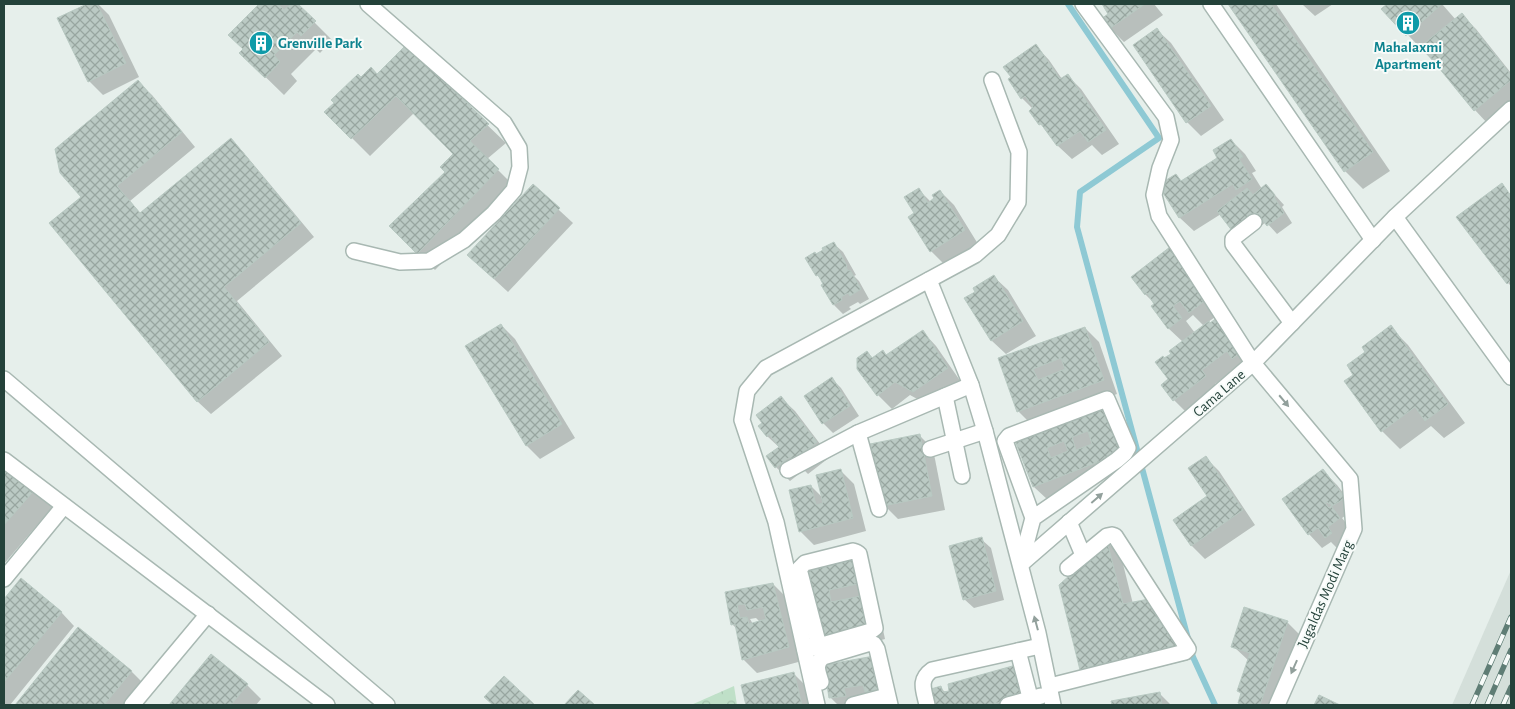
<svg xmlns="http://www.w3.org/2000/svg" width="1515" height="709" font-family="'Alegreya Sans',sans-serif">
<defs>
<pattern id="forest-crowns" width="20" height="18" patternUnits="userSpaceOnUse" patternTransform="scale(1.25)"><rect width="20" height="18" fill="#bfe0c8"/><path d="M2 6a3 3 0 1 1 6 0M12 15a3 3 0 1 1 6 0" fill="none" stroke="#a4c1ad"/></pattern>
<pattern id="building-cross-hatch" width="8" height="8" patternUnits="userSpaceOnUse" patternTransform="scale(1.25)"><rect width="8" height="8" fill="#bbcac4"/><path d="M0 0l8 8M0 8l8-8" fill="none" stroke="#98a6a0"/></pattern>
</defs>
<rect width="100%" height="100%" fill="#e6efeb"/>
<!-- built -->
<polygon fill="#d4dfda" points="1511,570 1511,705 1452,705"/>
<!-- forest -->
<polygon fill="url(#forest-crowns)" points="734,686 737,705 691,705"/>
<!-- shadow -->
<g fill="#0003" fill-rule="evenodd">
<polygon points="89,4 98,4 109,15 139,77 103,95 89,81 59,19"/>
<polygon points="260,4 296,4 332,40 320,53 316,49 291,74 297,81 284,95 241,53 244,49 230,35"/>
<polygon points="1103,4 1154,4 1163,15 1124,42 1110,28 1110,14"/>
<polygon points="1230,4 1276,4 1390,171 1363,189 1345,171"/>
<polygon points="1302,4 1333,4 1315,16"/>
<polygon points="1388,4 1442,4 1456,20 1462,15 1476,29 1511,73 1511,105 1488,124 1475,110 1433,59 1432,60 1383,9"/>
<polygon points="1157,30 1171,43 1224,120 1201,136 1187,122"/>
<polygon points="1036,46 1049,60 1062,79 1067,75 1081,89 1119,144 1102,155 1092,145 1072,159 1058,146 1031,111 1033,109 1022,98"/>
<polygon points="406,47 506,143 487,159 516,188 435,270 391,226 446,172 455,154 414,113 370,156 326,112 361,79 377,75"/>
<polygon points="138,82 152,95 195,147 130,201 141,214 231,139 244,153 314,237 237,301 282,356 211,414 197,401 83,198"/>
<polygon points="1231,140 1245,154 1256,171 1252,173 1262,189 1266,185 1284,205 1282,207 1292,223 1277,234 1266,222 1244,240 1221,214 1194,231 1180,218 1160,185 1176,175 1182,182 1219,158"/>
<polygon points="1501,185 1511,195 1511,286 1508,283"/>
<polygon points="533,186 573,223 508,292 482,268"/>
<polygon points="918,189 931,202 940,191 954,205 978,244 945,265 931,251 916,213"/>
<polygon points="833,243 843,252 856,275 854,276 859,281 869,299 860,304 858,302 849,307 851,309 843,314 834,305 824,282 817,275 816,256"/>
<path d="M1170,249L1221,313L1208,322L1260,361L1240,365L1215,384L1219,390L1188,414L1174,400L1163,385L1170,380L1164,360L1172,354L1183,342L1168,328L1155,304L1145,294ZM1193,315L1204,326L1195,333L1186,321Z"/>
<polygon points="994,277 1008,290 1036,336 1006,354 992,341 966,299 977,292"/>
<polygon points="501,325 515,339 575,438 540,459 527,446"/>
<polygon points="1390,327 1408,345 1465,423 1444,438 1431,426 1400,449 1382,431 1355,375 1367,352"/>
<polygon points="1085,328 1099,342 1117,394 1032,425 1018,411 999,359"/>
<polygon points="923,332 936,346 961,382 928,405 910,395 892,409 878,395 867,353 873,358 887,356"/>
<polygon points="832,379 841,388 859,416 833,433 823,423 806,396"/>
<polygon points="781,398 795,411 830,457 808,474 804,470 790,481 776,467 780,448 767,436"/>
<polygon points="1119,418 1137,466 1048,500 1034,487 1016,439"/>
<polygon points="919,435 933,449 945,510 898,519 884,505"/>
<polygon points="1205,457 1219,471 1255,525 1205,559 1191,545 1209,496"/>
<polygon points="4,467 55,504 4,564"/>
<polygon points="840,470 854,484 866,531 814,545 800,531 811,486 823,498"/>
<polygon points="1323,471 1337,485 1358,512 1347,519 1345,516 1342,518 1353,532 1340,551 1331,542 1322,548 1309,534"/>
<polygon points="981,539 991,548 1004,600 974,608 964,599"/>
<polygon points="1107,542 1121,556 1133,604 1162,615 1193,659 1095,683 1081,669"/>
<polygon points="855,556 867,599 879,611 885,639 836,652 807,567"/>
<polygon points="21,580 61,612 74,626 10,705 4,705 4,601"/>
<path d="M773,584L787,598L802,661L757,673L743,659L737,629L732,624L726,593ZM756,618L760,622L753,624L750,619Z"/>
<polygon points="1245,609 1288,623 1301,636 1279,705 1241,705 1239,703 1242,694 1239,691 1249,661 1233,646"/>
<polygon points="79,629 132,672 145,685 129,705 16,705"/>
<polygon points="211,656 247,685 261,699 256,705 171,705"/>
<polygon points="874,658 889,699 868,694 853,697 854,705 838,705 831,698 825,666"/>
<polygon points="793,673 811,691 815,705 747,705 742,686"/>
<polygon points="941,688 946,693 1039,705 937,705 933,690"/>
<polygon points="1159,693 1171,705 1113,705 1113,702"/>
</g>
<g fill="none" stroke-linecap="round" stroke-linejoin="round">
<!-- stream -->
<polyline stroke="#8ec9d4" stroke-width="6" points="1068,4 1159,138 1080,192 1077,227 1193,657 1215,705"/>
</g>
<!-- building -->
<g fill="url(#building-cross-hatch)" stroke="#b8c9c2" fill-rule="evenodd">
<polygon points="87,4 97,4 126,63 88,82 57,18"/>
<polygon points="259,4 278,4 284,10 291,4 298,4 316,21 301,36 297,32 274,55 280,62 265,78 239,53 243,49 228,35"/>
<polygon points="1102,4 1145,4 1109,29 1101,19 1108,14"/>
<polygon points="1228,4 1271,4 1373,152 1344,172"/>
<polygon points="1387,4 1442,4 1406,36 1381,9"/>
<polygon points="1462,13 1511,75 1511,80 1474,111 1421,46"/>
<polygon points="1157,28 1211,106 1186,123 1133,45"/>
<polygon points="1036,44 1060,79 1068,74 1106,130 1088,142 1080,131 1057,146 1041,124 1039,125 1029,111 1033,107 1025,96 1021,99 1008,79 1011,77 1003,67"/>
<polygon points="406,45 489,124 470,141 499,169 417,254 389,226 445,172 440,167 453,154 396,96 351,139 324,112 334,103 331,100 358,74 361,77 371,67 377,74"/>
<polygon points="138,80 182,132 117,186 140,213 231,138 301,223 224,287 269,342 197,402 49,223 81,197 60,173 55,149"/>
<polygon points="1231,139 1243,157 1239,159 1252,179 1236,190 1233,184 1179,218 1158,185 1176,174 1181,181 1217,158 1213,150"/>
<polygon points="1502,183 1511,196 1511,280 1507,284 1456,217"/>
<polygon points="533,184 560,208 494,279 467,255"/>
<polygon points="1266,184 1275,195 1274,197 1284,213 1267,226 1257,213 1233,232 1217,211 1247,188 1253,195"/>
<polygon points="919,188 928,203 934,198 932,195 940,190 965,230 930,252 908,217 914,213 904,197"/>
<polygon points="834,242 847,266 846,267 848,271 850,270 861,289 850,296 848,293 841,297 842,300 833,305 821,285 823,284 818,275 816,276 805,258 815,252 816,254 823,250 822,248"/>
<polygon points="1170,247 1208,298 1189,313 1180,301 1173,306 1182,318 1168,329 1151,306 1154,304 1147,293 1145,295 1131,277"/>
<polygon points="994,275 1023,321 991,341 964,298 975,292 973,288"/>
<polygon points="1222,314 1247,347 1232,359 1227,351 1202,370 1206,376 1173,401 1161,385 1168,379 1155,362 1163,356 1164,358 1171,354 1169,351 1209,321 1210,323"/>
<polygon points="501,324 562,424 526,446 465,346"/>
<polygon points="1391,325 1448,404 1425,421 1415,407 1381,432 1344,381 1353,375 1347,365 1365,352 1362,347"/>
<path d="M1085,327L1104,380L1017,412L998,358ZM1061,358L1065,369L1038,380L1033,369Z"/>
<polygon points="923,330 948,368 913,392 895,382 877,396 857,369 857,358 867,351 872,358 883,350 886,355"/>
<polygon points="832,377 850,406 822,424 804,396"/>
<polygon points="781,396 817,442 793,461 790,457 775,468 766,456 779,447 769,434 767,437 758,426 762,423 756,415"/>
<path d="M1105,403L1124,452L1033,487L1014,438ZM1088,431L1092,444L1076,450L1072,437ZM1064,441L1068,451L1051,458L1047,448Z"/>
<polygon points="920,434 932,496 883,506 870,444"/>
<polygon points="1206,456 1243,510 1191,546 1173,520 1207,496 1188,468"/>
<polygon points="4,465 38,486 4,525"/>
<polygon points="841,469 853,518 799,532 789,490 811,485 816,505 823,503 816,475"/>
<polygon points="1323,469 1345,498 1332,506 1330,503 1329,504 1327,502 1325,503 1329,508 1331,506 1340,518 1328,527 1332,533 1325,538 1318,528 1308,535 1282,499"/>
<polygon points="982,537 996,591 963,600 949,546"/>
<polygon points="1107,541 1123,604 1149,599 1181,645 1080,670 1059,585"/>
<polygon points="855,555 862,583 829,590 831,602 866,595 872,625 821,639 805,566"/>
<polygon points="21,578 62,612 4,682 4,599"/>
<path d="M773,583L789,647L742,660L735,624L731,625L725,592ZM745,604L747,610L763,607L766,619L749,624L747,617L740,618L737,605Z"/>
<polygon points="1244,607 1288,621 1260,705 1243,705 1238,703 1241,693 1237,691 1250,653 1231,647"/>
<polygon points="78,627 132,671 104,705 15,705"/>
<polygon points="211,654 248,684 231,705 169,705"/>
<polygon points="874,656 880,690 865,692 863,685 844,688 846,696 829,698 824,665"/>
<polygon points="1016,665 1026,695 990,705 936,705 931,689 941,686 943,692 949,691 948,684"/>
<polygon points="794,672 802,705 746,705 741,685"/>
<polygon points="504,676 535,705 493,705 484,697"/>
<polygon points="578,690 595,705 564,705"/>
<polygon points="1160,692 1162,705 1112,705 1111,701"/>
<polygon points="1319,695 1340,705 1314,705"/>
</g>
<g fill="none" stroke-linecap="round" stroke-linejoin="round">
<!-- minor casing -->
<g stroke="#a8b8b2" stroke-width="18">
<g id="minor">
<polyline points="1083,4 1166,117 1171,140 1160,168 1154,195 1159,216 1253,363 1350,479 1354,529 1277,705"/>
<polyline points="1211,4 1373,240"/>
<polyline points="1395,217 1511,377"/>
<polyline points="1254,222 1236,236 1233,239 1233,244 1292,323"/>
<polyline points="354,251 400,262 429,261 464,240 494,213 514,190 520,167 519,148 504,123 368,4"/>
<polyline points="929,280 971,385 985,431 1038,633 1053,705"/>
<polyline points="4,379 387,705"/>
<polyline points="945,396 962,476"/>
<polyline points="858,433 879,509"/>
<polyline points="930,449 985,431"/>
<polyline points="4,460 327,705"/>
<polyline points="788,470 858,433 971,385"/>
<polyline points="1069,522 1083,555"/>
<polyline points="1021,563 1033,518 1005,441 1009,436 1107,399 1128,448 1125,453 1117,460 1033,518"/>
<polyline points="1021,564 1253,363 1395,217 1511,109"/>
<polyline points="4,579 64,506"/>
<polyline points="805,650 871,631 875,628 859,554 856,552 853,551 805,563 799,569 819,646"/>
<polyline points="1018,651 1032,705"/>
<path d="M821,682C818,672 814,664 823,657L870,643L874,644L877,649L890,705"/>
<polyline points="1050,686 1185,652 1188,649 1115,536 1112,535 1107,536 1068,568"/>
<polyline points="132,705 208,614"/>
<polyline points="817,705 776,522 742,420 747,391 766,368 975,255 998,235 1018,202 1019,152 992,80"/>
<polyline points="853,705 887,696"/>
<path d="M927,705C924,690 918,680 932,670L1040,646"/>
<polyline points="1008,705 1041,696"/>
</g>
</g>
<!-- minor -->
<use href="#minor" stroke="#fff" stroke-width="15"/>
<!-- rail casing -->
<g stroke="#5f7d75" stroke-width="5.5">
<g id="rail">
<polyline points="1472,705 1511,617"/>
<polyline points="1487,705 1511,650"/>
<polyline points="1503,705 1511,687"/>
</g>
</g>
<!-- rail -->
<use href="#rail" stroke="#f7fbf9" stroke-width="4" stroke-dasharray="11" stroke-linecap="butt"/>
</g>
<!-- one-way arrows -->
<defs><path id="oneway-solid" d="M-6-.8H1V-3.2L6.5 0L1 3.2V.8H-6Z" transform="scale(1.25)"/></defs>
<g fill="#92a09c">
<use href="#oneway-solid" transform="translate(1284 401) rotate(50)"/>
<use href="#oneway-solid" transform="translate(1097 498) rotate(-41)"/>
<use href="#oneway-solid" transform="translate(1036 623) rotate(-105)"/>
<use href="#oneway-solid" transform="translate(1294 667) rotate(114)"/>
</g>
<!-- icons -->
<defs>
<g id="building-disc" transform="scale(1.25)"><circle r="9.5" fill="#0f9aa8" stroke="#f7fbf9"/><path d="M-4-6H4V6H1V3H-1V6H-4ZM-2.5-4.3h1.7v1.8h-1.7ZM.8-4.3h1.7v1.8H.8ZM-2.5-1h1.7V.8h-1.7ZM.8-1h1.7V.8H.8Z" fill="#fff"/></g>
</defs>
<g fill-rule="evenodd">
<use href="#building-disc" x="1408" y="23"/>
<use href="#building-disc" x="261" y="43"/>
</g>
<g text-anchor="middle" stroke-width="4" stroke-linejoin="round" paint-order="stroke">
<!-- culture labels -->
<g font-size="15" font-weight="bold" fill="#0d838f" stroke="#f7fbf9" text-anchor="start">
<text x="278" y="48">Grenville Park</text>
<text x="1408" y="52" text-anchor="middle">Mahalaxmi<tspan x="1408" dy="17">Apartment</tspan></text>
</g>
<!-- street labels -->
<g font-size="15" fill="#24423a" stroke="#f7fbf9">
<text transform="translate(1219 393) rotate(-41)" y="5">Cama Lane</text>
<text transform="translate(1325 594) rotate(-66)" y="5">Jugaldas Modi Marg</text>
</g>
</g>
<!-- border -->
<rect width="1515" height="709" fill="none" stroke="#24423a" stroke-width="10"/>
</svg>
